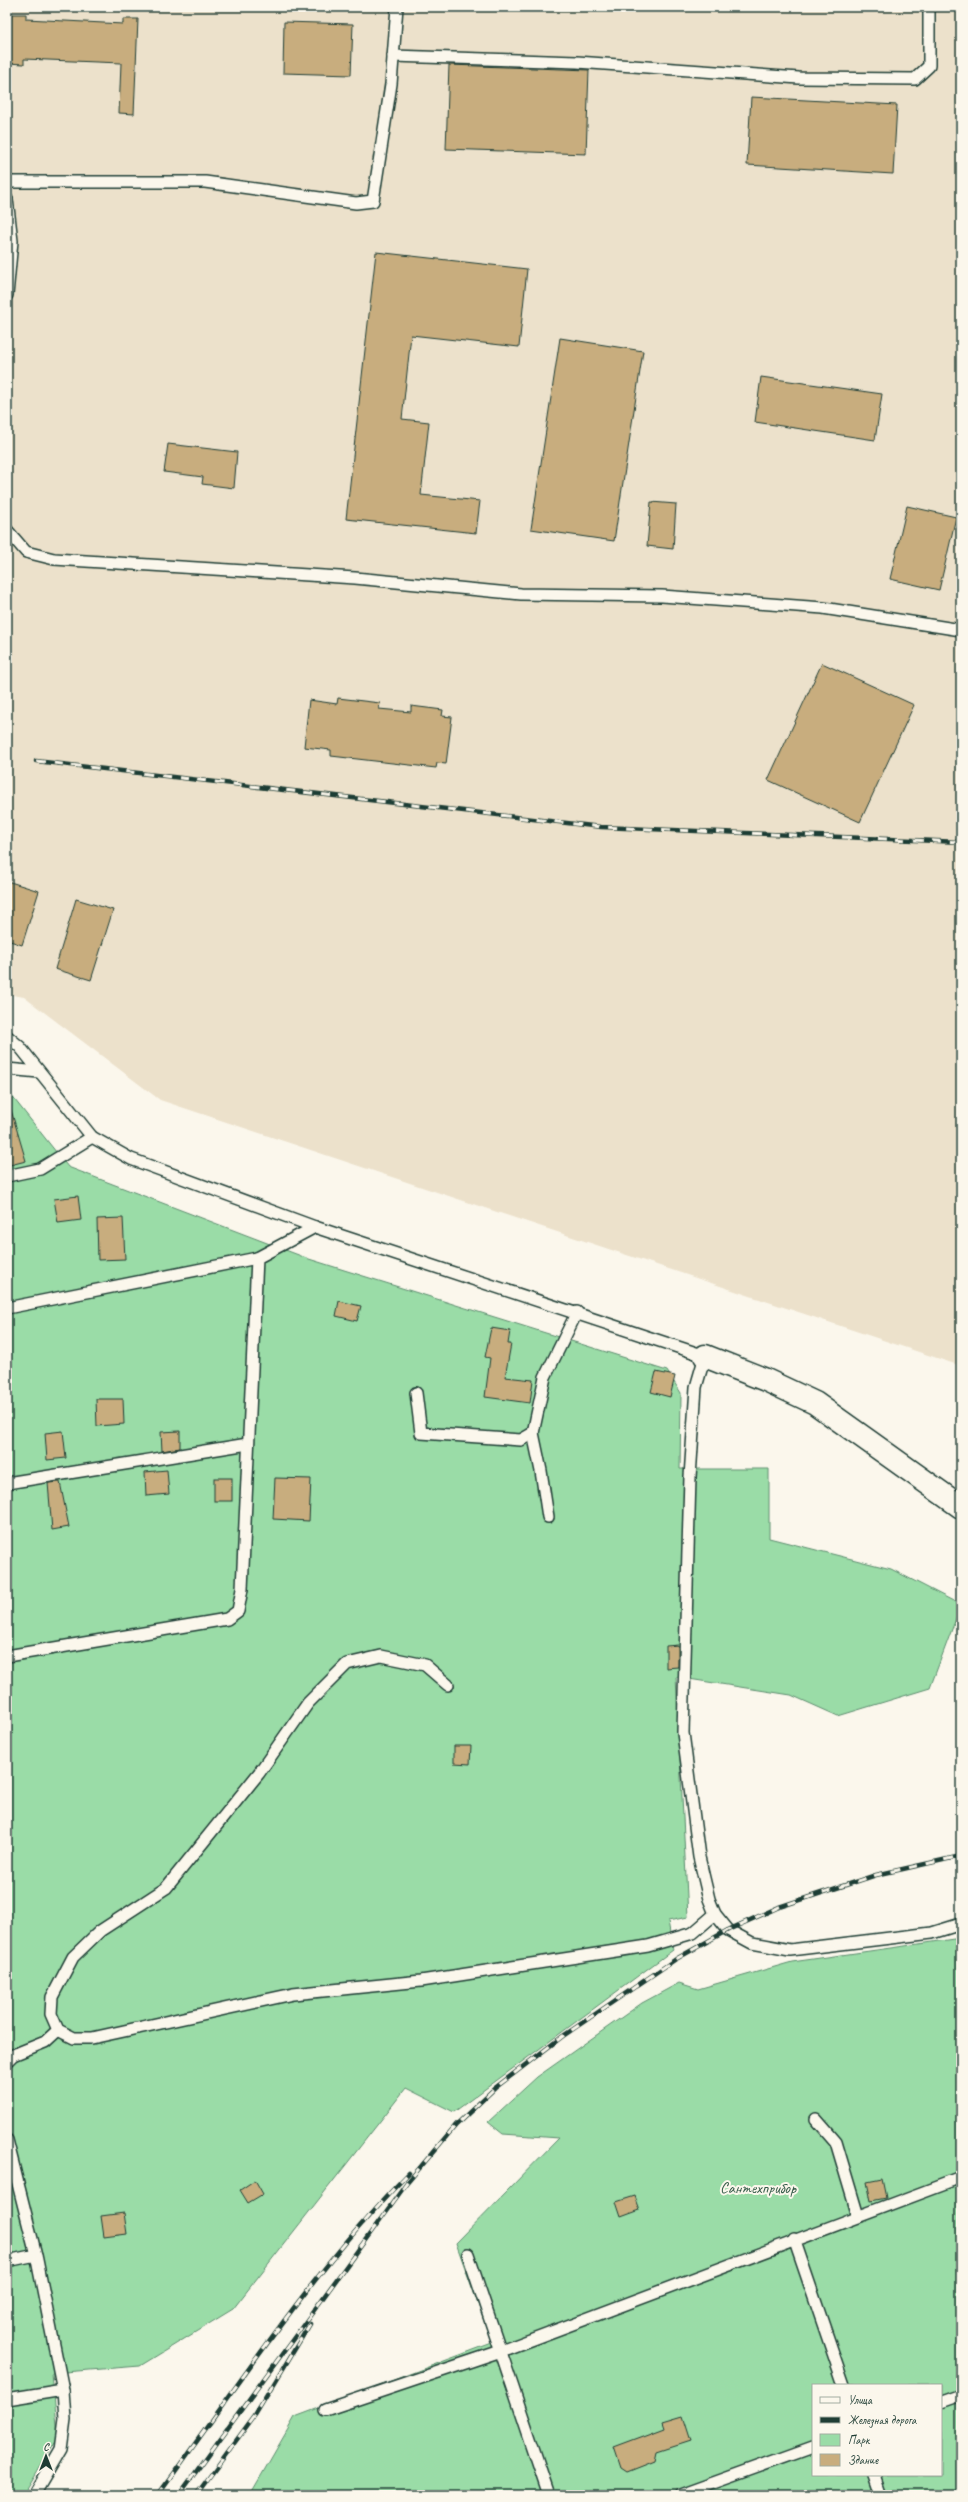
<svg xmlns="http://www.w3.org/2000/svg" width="968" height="2502" font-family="Caveat,sans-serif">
<rect width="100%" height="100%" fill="#fbf7ec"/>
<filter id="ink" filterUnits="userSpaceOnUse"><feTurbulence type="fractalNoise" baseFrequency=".025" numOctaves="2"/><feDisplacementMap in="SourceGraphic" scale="8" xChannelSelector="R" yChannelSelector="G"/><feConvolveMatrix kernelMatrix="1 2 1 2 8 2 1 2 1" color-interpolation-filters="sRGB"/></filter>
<g filter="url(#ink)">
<!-- built -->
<polygon fill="#ece1cb" points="7,7 961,7 961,1366 160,1100 24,997 7,994"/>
<!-- green -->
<g fill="#9adca7" stroke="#5c8c6e" fill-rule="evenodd">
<polygon points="7,1090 68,1167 309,1259 667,1371 681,1393 680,1469 769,1469 769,1538 891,1569 961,1605 930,1688 838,1716 791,1695 676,1677 688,1917 668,1921 673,1950 454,2112 406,2088 233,2309 140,2366 52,2373 58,2437 23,2495 7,2495"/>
<path d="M961,1938V2495H250L295,2417L492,2343L456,2243L559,2138L503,2134L488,2122L537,2077L642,2003L679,1983L698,1989L792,1962ZM813,2385H941V2475H813Z"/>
</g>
<!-- building -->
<g fill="#c8ad7e" stroke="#1f3d34">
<polygon points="11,14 26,14 26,19 123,24 123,19 138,19 134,114 119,113 121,63 24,59 24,64 7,63 7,29 10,29"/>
<polygon points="284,22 353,24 351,75 283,73"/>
<polygon points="449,65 589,70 586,154 446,149"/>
<polygon points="751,97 897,105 893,174 747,165"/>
<polygon points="376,252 527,269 519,347 411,335 402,419 429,422 421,495 480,501 476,533 346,519"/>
<polygon points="560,338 643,351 614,541 531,529"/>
<polygon points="761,377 882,394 875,440 755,422"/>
<polygon points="168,444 237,452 234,488 202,484 203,477 164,472"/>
<polygon points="651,502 676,504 673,549 647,546"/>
<polygon points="907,506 956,517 939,590 890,579"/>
<polygon points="822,663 914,705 860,822 768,780"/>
<polygon points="338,698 380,703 379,709 411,712 411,706 443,710 442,716 452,717 446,764 437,763 436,768 331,756 331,750 304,747 309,700 337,704"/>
<polygon points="7,881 39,891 22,945 7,940"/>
<polygon points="76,899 113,910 91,980 55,969"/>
<polygon points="11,1110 26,1161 10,1165 7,1155 7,1111"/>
<polygon points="78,1196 81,1220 58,1223 54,1199"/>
<polygon points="123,1218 125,1259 98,1260 97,1219"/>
<polygon points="339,1301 361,1306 357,1321 336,1316"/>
<polygon points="491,1328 510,1331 508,1344 511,1344 505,1377 533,1380 530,1403 485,1397 490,1358 485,1357"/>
<polygon points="656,1372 675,1376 670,1397 651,1392"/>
<polygon points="96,1399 123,1399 124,1424 97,1426"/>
<polygon points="63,1431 66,1458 47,1460 45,1433"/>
<polygon points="180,1431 180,1448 162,1451 161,1432"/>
<polygon points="167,1470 169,1494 146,1496 145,1472"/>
<rect x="214" y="1478" width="18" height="23"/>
<polygon points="275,1478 311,1479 309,1521 273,1519"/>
<polygon points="60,1482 69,1527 52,1530 48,1483"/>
<polygon points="678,1645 678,1667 666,1668 666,1646"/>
<polygon points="454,1746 471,1746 470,1764 454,1763"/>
<polygon points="882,2179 886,2198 871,2201 867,2182"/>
<polygon points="255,2180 263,2194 248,2203 240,2190"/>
<polygon points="635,2196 640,2210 621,2217 616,2202"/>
<polygon points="124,2213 127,2234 104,2237 101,2216"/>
<polygon points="683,2416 691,2441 657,2452 655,2461 627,2472 621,2468 614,2447 665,2428 663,2422"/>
</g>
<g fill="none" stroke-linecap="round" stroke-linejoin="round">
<!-- service casing -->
<g stroke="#1f3d34" stroke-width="14">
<g id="service">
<polyline points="393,56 577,62 799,78 915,79 929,66 929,7"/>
<polyline points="7,182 205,182 356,203 373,201 391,84 397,7"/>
<polyline points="7,199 12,241 7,295"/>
<polyline points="7,530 26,552 54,559 355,578 521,594 662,596 823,608 961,630"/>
<polyline points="7,1036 20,1047 92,1137 131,1159 315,1227 705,1356 696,1387 690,1477 683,1733 699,1857 709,1899 715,1914 728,1930 752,1943 790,1950 932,1933 961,1924"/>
<polyline points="7,1069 39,1072"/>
<polyline points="7,1176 40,1169 92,1137"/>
<polyline points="7,1308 257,1258"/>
<polyline points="416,1393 421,1433 521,1440 533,1433 545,1377 577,1312"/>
<polyline points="533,1433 541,1471 548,1517"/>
<polyline points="7,1483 248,1444"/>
<polyline points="7,1656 227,1619 238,1611 242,1589 257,1258 315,1227"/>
<polyline points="448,1685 425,1665 381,1656 347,1664 308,1703 259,1773 166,1888 100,1931 73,1957 52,1997 51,2014 58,2030 74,2038 92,2038 293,1994 421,1981 648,1946 693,1933 715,1914"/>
<polyline points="7,2061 13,2055 45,2042 58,2030"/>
<polyline points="816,2119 836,2142 858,2216"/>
<polyline points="7,2140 36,2255 63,2390 65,2419 61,2449 34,2495"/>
<polyline points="794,2239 844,2385"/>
<polyline points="468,2254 549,2495"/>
<polyline points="7,2261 36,2255"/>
<polyline points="7,2399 63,2390"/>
<polyline points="941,2402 961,2395"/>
<polyline points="325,2410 501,2351 961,2178"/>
<polyline points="874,2475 881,2495"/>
<polyline points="680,2495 813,2447"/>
</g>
</g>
<!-- minor casing -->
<g stroke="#1f3d34" stroke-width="25">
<polyline id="minor" points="705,1356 766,1380 815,1403 961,1507"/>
</g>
<!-- service -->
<use href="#service" stroke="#fbf7ec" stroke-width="11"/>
<!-- minor -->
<use href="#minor" stroke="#fbf7ec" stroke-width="22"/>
<!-- rail casing -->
<g stroke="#1f3d34" stroke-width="4.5">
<g id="rail">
<polyline points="36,761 601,827 961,842"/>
<path d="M158,2495C238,2386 313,2270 409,2173"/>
<polyline points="179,2495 407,2183 456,2125 495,2088 563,2036 676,1959 728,1930 779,1907 876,1875 961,1856"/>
<polyline points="196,2495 255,2415 310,2324"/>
</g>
</g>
<!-- rail -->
<use href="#rail" stroke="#fbf7ec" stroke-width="3" stroke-dasharray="9" stroke-linecap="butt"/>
</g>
</g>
<g text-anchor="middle" stroke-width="4" stroke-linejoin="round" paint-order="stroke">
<!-- park labels -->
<g font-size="16" fill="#385d4b" stroke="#fbf7ec">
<text x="758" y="2193">Сантехприбор</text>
</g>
</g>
<!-- margin -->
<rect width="968" height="2502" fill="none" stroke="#fbf7ec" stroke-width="24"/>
<rect x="12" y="12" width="944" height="2478" fill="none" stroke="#1f3d34" stroke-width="1.5" filter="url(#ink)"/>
<!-- legend -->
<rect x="812" y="2384" width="130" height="92" fill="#fbf7ec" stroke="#a3ada2"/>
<rect x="820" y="2397" width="20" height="6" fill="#fbf7ec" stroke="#a3ada2"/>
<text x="848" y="2404" font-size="12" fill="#1f3d34">Улица</text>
<rect x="820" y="2417" width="20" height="6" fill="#1f3d34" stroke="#a3ada2"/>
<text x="848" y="2424" font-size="12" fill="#1f3d34">Железная дорога</text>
<rect x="820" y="2434" width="20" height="12" fill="#9adca7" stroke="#a3ada2"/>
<text x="848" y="2444" font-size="12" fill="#1f3d34">Парк</text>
<rect x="820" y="2454" width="20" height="12" fill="#c8ad7e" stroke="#a3ada2"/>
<text x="848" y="2464" font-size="12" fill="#1f3d34">Здание</text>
<!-- north arrow -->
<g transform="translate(46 2456)" stroke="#fbf7ec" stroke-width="3" paint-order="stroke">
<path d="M0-3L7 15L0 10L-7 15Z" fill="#1f3d34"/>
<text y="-6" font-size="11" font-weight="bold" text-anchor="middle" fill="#1f3d34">С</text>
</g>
</svg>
